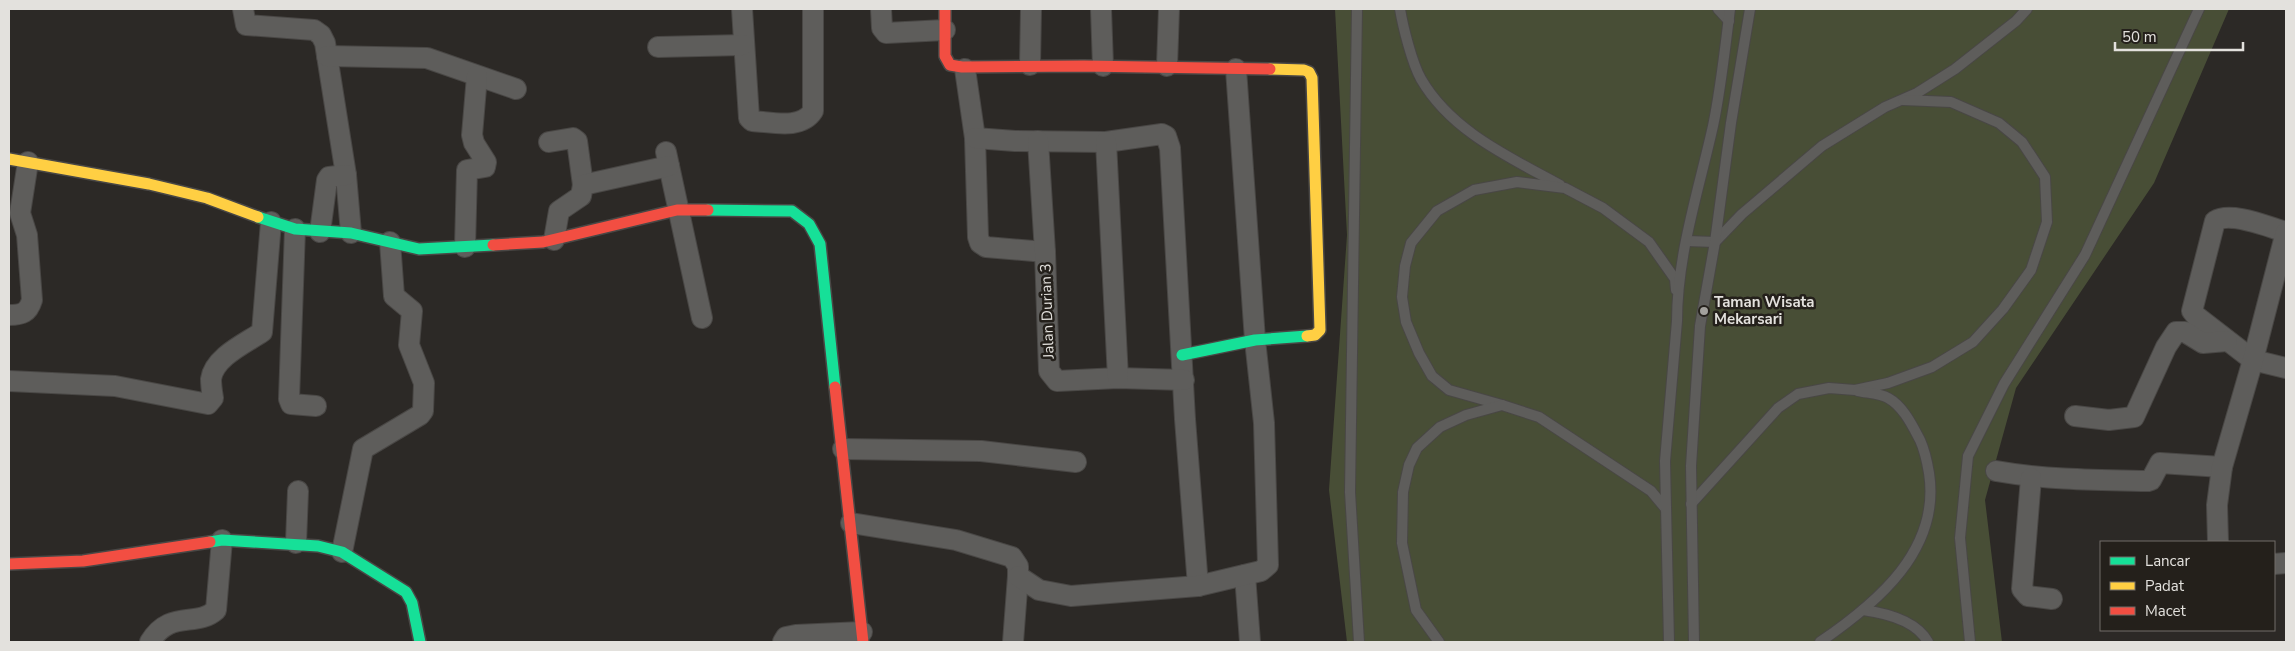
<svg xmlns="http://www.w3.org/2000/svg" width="2295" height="651" font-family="'Nunito Sans',sans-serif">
<rect width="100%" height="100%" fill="#2c2926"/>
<!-- green -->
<polygon fill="#484e36" points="1335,9 2229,9 2154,183 2016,388 1985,500 2002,642 1347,642 1329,490 1347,235"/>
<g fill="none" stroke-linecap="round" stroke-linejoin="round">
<!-- lane casing -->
<g stroke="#494745" stroke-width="12">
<g id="lane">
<polyline points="1357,9 1350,492 1359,642"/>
<path d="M1400,9C1403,27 1412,63 1421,79C1451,131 1509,157 1560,185"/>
<polyline points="1718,9 1729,21"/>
<polyline points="1687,241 1715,242 1742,214 1822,146 1885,107 1917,93 1955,69 2016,21 2027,9"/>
<polyline points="1502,405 1449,390 1432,376 1419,353 1406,322 1402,297 1405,266 1411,243 1437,211 1474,190 1517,182 1565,188 1603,208 1649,242 1675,279 1676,290"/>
<polyline points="1691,504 1778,408 1798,394 1829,388 1855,390 1888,383 1932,367 1973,342 2003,309 2031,270 2047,222 2045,177 2022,142 1999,123 1951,102 1903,100"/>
<path d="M1863,610C1885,613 1916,620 1928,642"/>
<polyline points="1439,642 1416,610 1402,543 1403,492 1409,465 1417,448 1440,427 1466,415 1502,405 1539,417 1651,491 1666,509"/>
<path d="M1669,642L1665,461L1677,321C1677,255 1699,189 1713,126C1721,88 1725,48 1730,9"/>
<polyline points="1694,642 1691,466 1700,326 1715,242 1731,123 1750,9"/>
<path d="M1820,642C1877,603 1941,550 1929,473C1927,461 1925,451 1920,440C1912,425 1903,406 1888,398C1880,393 1867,393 1858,391"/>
<polyline points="1970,642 1960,538 1968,456 2004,384 2085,255 2199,9"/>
</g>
</g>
<!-- street casing -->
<g stroke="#494745" stroke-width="22">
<g id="street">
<polyline points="243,9 246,25 314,30 321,35 325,43 346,175 351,233"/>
<path d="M742,9L749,118L752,121C772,122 801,130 813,111V9"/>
<polyline points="881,9 882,28 886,33 945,30"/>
<polyline points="1101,9 1103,66"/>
<polyline points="658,47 743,45"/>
<polyline points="327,56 427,58 516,89"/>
<polyline points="1030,65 1031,9"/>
<polyline points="1167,66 1169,9"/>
<polyline points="965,69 975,138 978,237 980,243 986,247 1045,252"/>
<polyline points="975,138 1015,141 1106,142 1162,134 1166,136 1170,148 1185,419 1198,586"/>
<polyline points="1038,141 1045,252 1049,371 1057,381 1118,378 1184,380"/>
<polyline points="549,142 573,138 577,141 583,185"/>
<polyline points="1106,142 1118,378"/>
<polyline points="666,152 702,318"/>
<polyline points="295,229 289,399 291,404 316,406"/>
<polyline points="320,232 327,180 329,177 346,175"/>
<path d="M2286,232C2268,227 2231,211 2215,221L2192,311L2196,316L2253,360L2286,368"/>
<polyline points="554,240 559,211 581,196 583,185 669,166"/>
<polyline points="465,247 467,170 485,167 486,162 474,143 472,135 477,76"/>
<path d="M9,315C22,315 28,313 32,300L27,235L20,213L28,162"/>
<path d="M9,381L115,386L208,404L213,398C212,392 211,385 211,379C214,357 246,343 262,332L271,222"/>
<polyline points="2075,416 2109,420 2134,417 2166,347 2176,332 2185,332 2203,343 2227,341"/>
<polyline points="843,449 981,451 1076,462"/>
<path d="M1996,471C2046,480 2098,480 2148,481L2151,480L2160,463L2222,467"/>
<polyline points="2031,478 2022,589 2028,596 2052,599"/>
<polyline points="851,523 956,540 1012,557 1018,566 1018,576 1013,642"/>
<polyline points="2218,542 2217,505 2222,467 2253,360 2286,232"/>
<polyline points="296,543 298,491"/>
<polyline points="342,552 363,449 420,415 423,411 424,383 409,345 412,311 394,296 390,242"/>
<polyline points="2274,564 2286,563"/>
<polyline points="1245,575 1250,642"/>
<polyline points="1018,576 1039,590 1071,596 1198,586 1261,571 1268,565 1264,423 1255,340 1236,69"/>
<path d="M150,642C170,609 196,628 216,610L222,540"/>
<polyline points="783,642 786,637 796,635 862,632"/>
</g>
</g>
<!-- fast casing -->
<g stroke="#494745" stroke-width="14">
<g id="fast">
<polyline points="708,210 792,211 809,224 820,244 835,387"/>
<polyline points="258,217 295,229 351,233 419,249 493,245"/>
<polyline points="1182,355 1255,340 1307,336"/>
<polyline points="210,542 222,540 318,546 342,552 406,592 412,603 420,642"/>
</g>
</g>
<!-- slow casing -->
<g stroke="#494745" stroke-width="14">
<g id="slow">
<polyline points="1270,69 1304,70 1309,72 1312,78 1320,330 1315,335 1307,336"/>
<polyline points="9,159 149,184 207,198 258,217"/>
</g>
</g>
<!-- jam casing -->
<g stroke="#494745" stroke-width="14">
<g id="jam">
<polyline points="945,9 945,56 950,65 962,67 1084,66 1270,69"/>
<polyline points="493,245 543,242 677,210 708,210"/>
<polyline points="835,387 863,642"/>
<polyline points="9,564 83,561 210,542"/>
</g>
</g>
<!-- lane -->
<use href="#lane" stroke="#5e5d5b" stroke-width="10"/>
<!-- street -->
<use href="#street" stroke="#5e5d5b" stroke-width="20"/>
<!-- fast -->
<use href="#fast" stroke="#16e098" stroke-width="11"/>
<!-- slow -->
<use href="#slow" stroke="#ffcf43" stroke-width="11"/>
<!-- jam -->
<use href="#jam" stroke="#f24e42" stroke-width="11"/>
</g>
<!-- markers -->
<circle fill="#a3a19d" stroke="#24201b" stroke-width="2" cx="1704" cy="311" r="5"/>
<g text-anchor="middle" stroke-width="5" stroke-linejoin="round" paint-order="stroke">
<!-- poi labels -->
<g font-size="15" font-weight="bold" fill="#e3e1dd" stroke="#24201b" text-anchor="start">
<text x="1714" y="307">Taman Wisata<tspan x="1714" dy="17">Mekarsari</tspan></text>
</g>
<!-- street labels -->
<g font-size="15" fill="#e3e1dd" stroke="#24201b">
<text transform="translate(1047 311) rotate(-92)" y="5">Jalan Durian 3</text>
</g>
</g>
<!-- border -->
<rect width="2295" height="651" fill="none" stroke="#e3e1dd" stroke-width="20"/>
<!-- legend -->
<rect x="2100" y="541" width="175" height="90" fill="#24201b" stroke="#706d69"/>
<rect x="2110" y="557" width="25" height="8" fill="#16e098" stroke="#706d69"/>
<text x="2145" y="566" font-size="15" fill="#e3e1dd">Lancar</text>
<rect x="2110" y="582" width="25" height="8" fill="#ffcf43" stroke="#706d69"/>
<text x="2145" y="591" font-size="15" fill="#e3e1dd">Padat</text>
<rect x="2110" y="607" width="25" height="8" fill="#f24e42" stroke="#706d69"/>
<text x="2145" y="616" font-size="15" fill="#e3e1dd">Macet</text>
<!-- scale -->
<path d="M2115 42v8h128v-8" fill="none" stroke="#e3e1dd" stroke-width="2.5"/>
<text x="2122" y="42" font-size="15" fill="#e3e1dd" stroke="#24201b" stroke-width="4" paint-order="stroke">50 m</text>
</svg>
